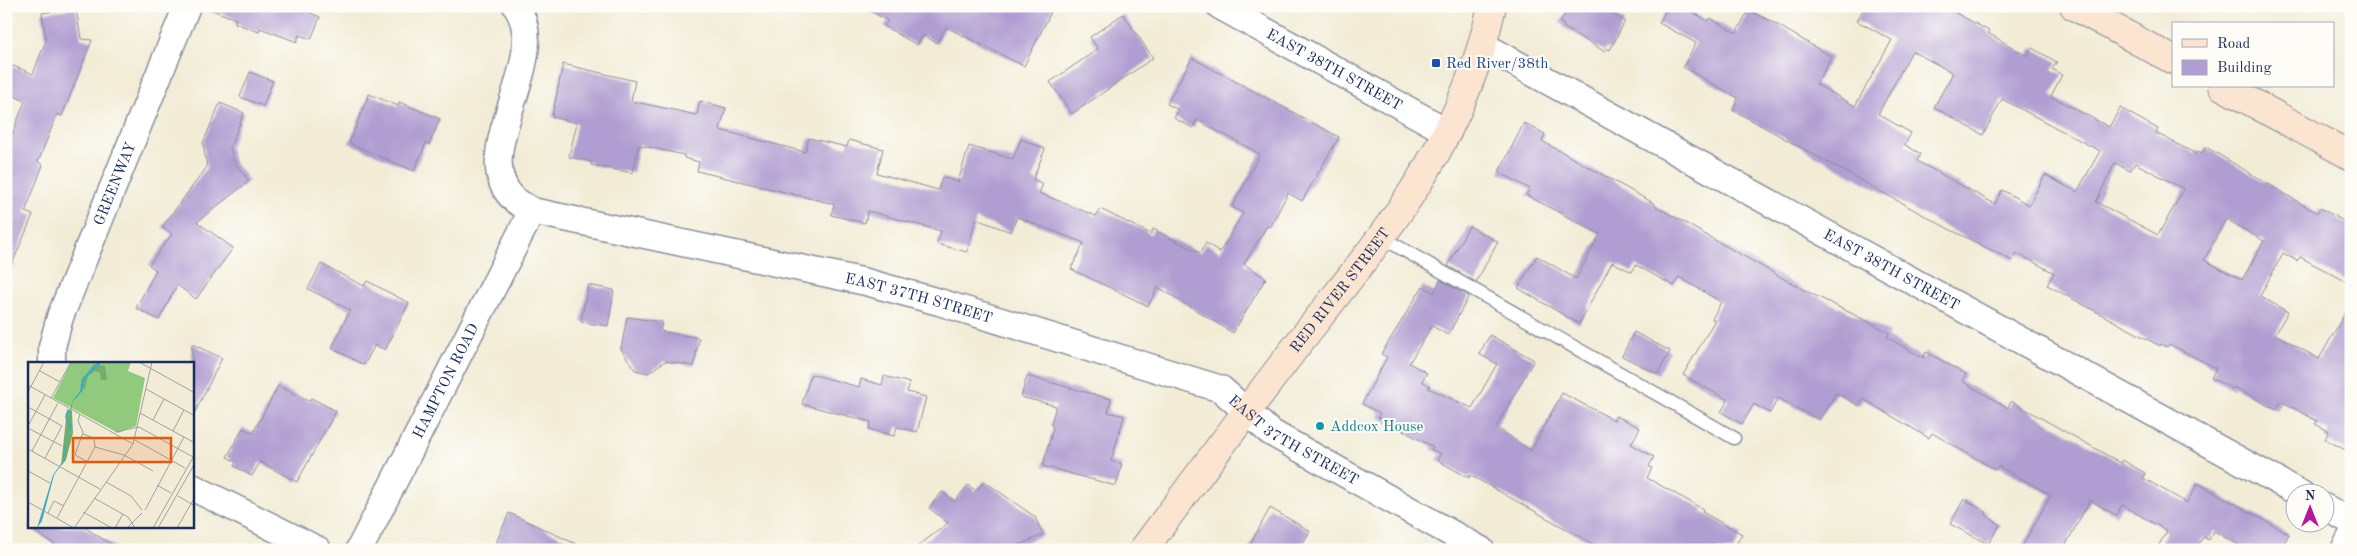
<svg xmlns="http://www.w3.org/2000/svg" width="2357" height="556" font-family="'Old Standard TT',serif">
<rect width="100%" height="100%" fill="#fdfcf7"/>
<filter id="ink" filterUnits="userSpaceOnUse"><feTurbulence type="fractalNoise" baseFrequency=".02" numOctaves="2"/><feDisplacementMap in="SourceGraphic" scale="10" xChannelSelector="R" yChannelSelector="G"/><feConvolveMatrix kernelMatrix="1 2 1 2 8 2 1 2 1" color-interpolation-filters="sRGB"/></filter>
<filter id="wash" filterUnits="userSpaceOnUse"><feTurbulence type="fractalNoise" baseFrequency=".0096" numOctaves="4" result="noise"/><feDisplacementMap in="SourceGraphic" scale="20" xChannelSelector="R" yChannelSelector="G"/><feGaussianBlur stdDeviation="1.12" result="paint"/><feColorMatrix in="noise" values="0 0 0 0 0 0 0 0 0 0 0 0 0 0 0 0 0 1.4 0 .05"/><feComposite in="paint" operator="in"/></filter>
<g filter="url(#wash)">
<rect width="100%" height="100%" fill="#f2ecd6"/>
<g id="blocks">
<path fill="#b09dd1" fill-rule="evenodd" d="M208 6H311L308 12 320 17 311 39 299 35 297 42 260 28 259 32 235 23 236 19 207 8Z
M862 6H1054L1024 66 946 27 937 43 923 35 917 45 884 26 888 21Z
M1569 6H1597L1625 21 1610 50 1606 48 1604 51 1563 27 1564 25 1560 23Z
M1668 6H1682L1708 21 1710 18 1736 33 1749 10 1776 24 1832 57 1816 84 1855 106 1892 40 1857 21 1865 6H1943L1989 31 1988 33 2027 56 2032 48 2057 62 2052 69 2062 75 2051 96 2109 127 2120 108 2158 129 2156 133 2196 154 2198 151 2202 153 2206 147 2317 213 2320 208 2351 225V284L2300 257 2297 261 2283 253 2260 296 2288 312 2275 334 2319 359 2351 303V453L2325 439 2329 431 2315 424 2317 421 2281 401 2276 410 2234 387 2233 389 2211 378 2216 368 2169 344 2167 347 2161 344 2160 346 2047 285 2054 273 2017 253 2013 261 1947 228 1733 110 1738 98 1683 67 1696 43 1659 23ZM1912 51 1953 73 1934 107 1983 135 2002 99 2100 151 2077 192 2045 175 2029 205 2002 190 1995 204 1917 161 1921 154 1905 145 1911 133 1878 114ZM2115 163 2130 171 2135 163 2184 189 2158 235 2096 202ZM2226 219 2264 241 2242 280 2204 260Z
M76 8 81 39 92 40 62 116 57 114 38 162 43 165 25 212 33 215 6 278V150L25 101 6 92V63L33 74 46 40 42 13Z
M1123 14 1153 58 1072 114 1050 82 1098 49 1090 37Z
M1192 58 1339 137 1302 201 1288 193 1270 227 1267 226 1244 264 1266 278 1233 333 1158 287 1148 306 1071 269 1084 243 1017 217 1011 232 976 219 967 252 937 244 941 231 868 211 865 223 831 215 834 204 697 171 699 162 684 158V155L639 145 633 173 591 165 592 162 569 157 577 123 552 117 563 64 635 81 631 101 697 115 700 101 726 108 720 130 805 152 809 138 847 147 849 140 883 149 877 173 938 190 942 177 958 182 969 146 1013 159 1021 139 1045 149 1033 179 1043 184 1039 193 1096 216 1100 209 1151 234 1153 229 1200 253 1206 243 1220 252 1243 213 1232 207 1260 154 1197 120 1193 128 1174 118 1179 110 1167 104Z
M250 72 273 81 263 106 240 97Z
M369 94 398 106 399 102 440 119 429 145 426 143 414 171 349 143Z
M220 103 244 113 230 148 234 162 249 181 197 222 233 248 196 299 177 285 159 320 136 308 156 270 149 265 172 234 162 227 207 167 203 143Z
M1524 123 1545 134 1542 141 1655 204 1654 205 1699 231 1802 289 1881 328 1889 333 1887 337 1923 358 1926 352 1966 374 1962 381 2008 408 2011 401 2121 463 2122 460 2145 473 2143 478 2187 503 2198 483 2289 534 2280 550H2248L2214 531 2209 540 2203 537 2196 550H2156L2167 531 2122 505 2116 515 2090 500 2063 550H2020L2051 495 1998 466 1996 470 1932 433 1929 438 1863 399 1859 406 1836 393 1819 420 1778 398 1770 413 1754 404 1742 424 1721 412 1728 400 1683 375 1715 320 1712 319 1721 302 1679 277 1674 286 1636 265 1632 272 1612 262 1579 324 1518 288 1537 256 1576 279 1600 234 1526 195 1530 189 1499 172Z
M1469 226 1498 242 1476 282 1448 266Z
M321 264 364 286 367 281 409 303 385 350 375 345 364 365 332 348 350 310 308 289Z
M1440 280 1469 296 1448 335 1432 326 1409 363 1427 373 1422 381 1430 386 1428 388 1472 408 1497 364 1479 354 1490 335 1534 360 1496 427 1531 451 1562 393 1614 420 1616 416 1627 421 1640 428 1631 444 1654 457 1649 466 1652 468 1647 478 1703 509 1702 512 1742 534 1733 550 1602 549 1470 475 1469 478 1437 460 1441 454 1431 449 1433 447 1378 417 1380 413 1362 404 1387 357 1381 354 1423 286 1434 293Z
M588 285 614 290 608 326 581 322Z
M627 317 662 322 660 331 699 338 694 366 665 361 648 373 635 370 621 349Z
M1634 332 1670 351 1658 374 1622 356Z
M192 344 222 358 192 418Z
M811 374 859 387 861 379 882 385 884 376 910 383 907 392 926 397 917 432 897 427 894 436 869 429 871 422 802 404Z
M1027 376 1111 399 1108 412 1124 416 1111 461 1122 464 1116 486 1043 466 1053 428 1051 424 1056 406 1021 397Z
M278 386 309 401 311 398 336 411 297 482 260 462 252 476 234 466 236 462 227 457 243 428 253 433Z
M984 481 1035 517 1043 535 1007 550H913L948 523 929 508 942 492 955 501 968 485 976 491Z
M1964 499 1987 512 1986 515 2000 525 1988 544 1950 524Z
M1270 508 1310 531 1299 550H1247Z
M509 513 589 550H493Z
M28 527H84L120 550H63Z"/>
</g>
</g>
<g filter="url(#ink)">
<use href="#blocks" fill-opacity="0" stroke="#868e9a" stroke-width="1"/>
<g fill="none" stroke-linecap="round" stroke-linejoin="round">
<g stroke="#868e9a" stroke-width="15">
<path id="lane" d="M1381 237 1734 438"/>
</g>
<g stroke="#868e9a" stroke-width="29">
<g id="street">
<path id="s1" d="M516 6C555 62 463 155 515 200 520 204 526 207 532 211L866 282 939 302 1221 389 1270 432 1481 550"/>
<path id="s2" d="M1220 6 1448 132"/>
<path id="s3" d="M1484 46 2301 494"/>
<path id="s4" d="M52 364V347L60 317 187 6"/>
<path d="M192 487 318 550"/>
<path d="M2324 507 2351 521"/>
<path id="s5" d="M359 550 532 211"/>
<path d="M2344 550 2351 537"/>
</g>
</g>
<g stroke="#868e9a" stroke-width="30">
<g id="secondary">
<path d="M2074 6 2173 60"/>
<path d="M2222 86 2351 156"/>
<path id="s6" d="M1143 550C1194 481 1246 412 1298 344 1383 235 1462 146 1492 6"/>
</g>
</g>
<use href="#lane" stroke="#fff" stroke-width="12"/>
<use href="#street" stroke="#fff" stroke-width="26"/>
<use href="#secondary" stroke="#fce5d0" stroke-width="28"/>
</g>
</g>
<rect fill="#1a4fb4" stroke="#fdfcf7" stroke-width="2" x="1431" y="58" width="10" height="10" rx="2.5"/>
<circle fill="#0f9aa8" stroke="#fdfcf7" stroke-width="2" cx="1320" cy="426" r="5"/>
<g text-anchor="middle" stroke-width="4" stroke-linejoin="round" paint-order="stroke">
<g font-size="15" fill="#164399" stroke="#fdfcf7" text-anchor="start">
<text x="1446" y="68">Red River/38th</text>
</g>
<g font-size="15" fill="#1b2f5e" stroke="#fdfcf7">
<text dy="5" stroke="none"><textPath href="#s2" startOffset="131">EAST 38TH STREET</textPath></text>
<text dy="5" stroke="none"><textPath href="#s4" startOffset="192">GREENWAY</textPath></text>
<text dy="5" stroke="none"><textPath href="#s3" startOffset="465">EAST 38TH STREET</textPath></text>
<text dy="5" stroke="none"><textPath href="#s6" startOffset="326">RED RIVER STREET</textPath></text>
<text dy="5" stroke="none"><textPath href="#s1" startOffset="621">EAST 37TH STREET</textPath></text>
<text dy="5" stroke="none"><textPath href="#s5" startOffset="190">HAMPTON ROAD</textPath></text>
<text dy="5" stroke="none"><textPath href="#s1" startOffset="1026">EAST 37TH STREET</textPath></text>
</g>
<g font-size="15" fill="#0d838f" stroke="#fdfcf7" text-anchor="start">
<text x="1330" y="431">Addcox House</text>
</g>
</g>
<g transform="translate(28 362)">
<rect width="166" height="166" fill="#f2ecd6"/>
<path d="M43 0H103L100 9 117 16 108 64 90 71 25 36Z" fill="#91ca7d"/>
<path d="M66 2 77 4 79 18H73L72 11 67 9 60 14 57 27 53 26 55 17ZM39 47 44 49 45 71 38 98 33 104Z" fill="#74ae6c"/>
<path d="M54 27 52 32 45 39 43 49 38 54 43 63V67L38 79V95L36 99 26 113 14 159 9 166 25 113 37 96 36 85 42 66 37 55 38 51 42 48 45 38Z" fill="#42abc1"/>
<path fill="none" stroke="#42abc1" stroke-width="2.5" d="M53 30 55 17 72 0"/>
<path fill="none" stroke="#9ca0a6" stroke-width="1" d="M111 0 167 31M12 9 32 20M0 23 105 82M118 27 167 54M0 30 16 0M23 36 43 0M0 45 34 64 17 96M112 51 167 81M52 52 50 59 55 70 47 93 60 100M125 58 136 37M0 64 17 33M0 66 34 84M145 69 156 48M87 70 111 65 165 95M55 72 66 76 67 85 96 93 125 109M107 78 157 106M0 87 72 127M4 89 30 41M0 109 22 121M78 120 103 134 114 148M129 123 143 131M150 134 167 144M66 136 100 155 107 166M0 140 46 166M117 148 156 75M55 150 84 166M20 151 26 139 36 144M29 156 67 85M46 166 105 82 124 0M87 166 95 152M99 166 114 151M125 166 167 92M130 166 167 101M149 166 167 135"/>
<path fill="#e8590c" fill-opacity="0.15" stroke="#e8590c" stroke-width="2.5" d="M45 76H143V100H45Z"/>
<rect width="166" height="166" fill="none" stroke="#1b2f5e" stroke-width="2.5"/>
</g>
<rect width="2357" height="556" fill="none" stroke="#fdfcf7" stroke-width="25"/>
<rect x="2172" y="22" width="162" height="65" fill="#fdfcf7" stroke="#a3aaba"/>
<rect x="2182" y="39" width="25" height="8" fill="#fce5d0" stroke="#a3aaba"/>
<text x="2217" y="48" font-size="15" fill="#1b2f5e">Road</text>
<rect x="2182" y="60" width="25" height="15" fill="#b09dd1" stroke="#a3aaba"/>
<text x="2217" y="72" font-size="15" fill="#1b2f5e">Building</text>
<g transform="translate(2310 508)"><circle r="24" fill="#fdfcf7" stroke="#a3aaba"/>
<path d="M0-4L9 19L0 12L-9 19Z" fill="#b5179e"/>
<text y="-8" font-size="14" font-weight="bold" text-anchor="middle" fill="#1b2f5e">N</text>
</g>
</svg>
